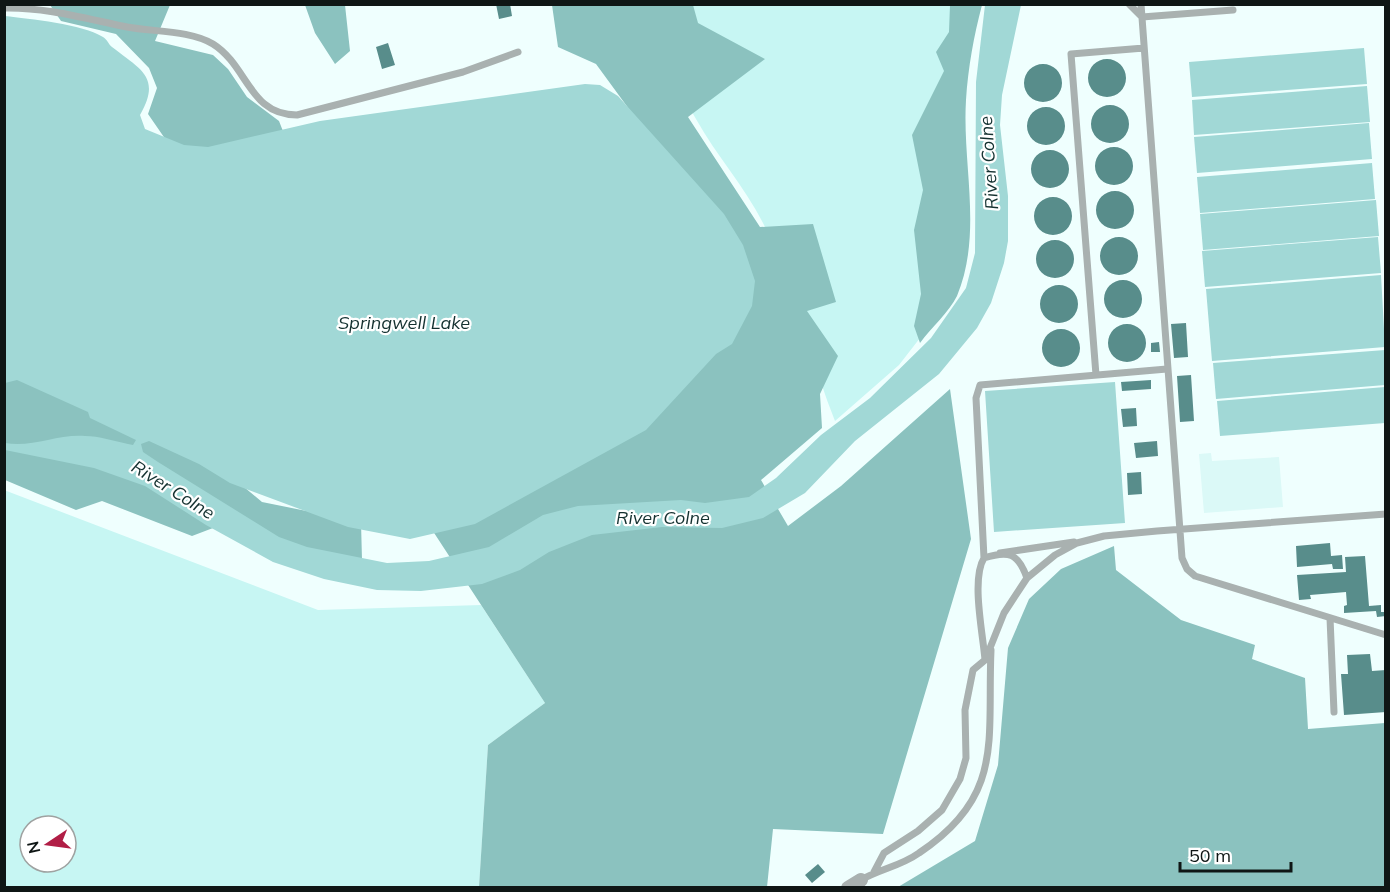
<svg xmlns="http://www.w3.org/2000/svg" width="1390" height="892" font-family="Mulish,sans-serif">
<rect width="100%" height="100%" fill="#effffe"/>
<path fill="#dbf9f7" d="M1211 453 1212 461 1279 457 1283 507 1204 513 1199 454Z"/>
<path fill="#c7f6f3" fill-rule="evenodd" d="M665 5H966L920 338 899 365 835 421C809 356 796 286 763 223 745 187 716 155 696 119 681 94 669 34 665 5Z
M4 490 318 610 481 605 545 703 488 745 479 887H5ZM30 826H66V862H30Z"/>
<path fill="#8bc2bf" d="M50 5H170L155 41 213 55 228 69 247 97 279 121 288 144 177 156 148 114 157 88 149 68 116 34 61 21Z
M305 5H345L350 51 335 64 315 33Z
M552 5H693L698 23 765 59 688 117 760 227 813 224 836 302 807 311 838 356 820 394 822 428 761 480 788 526 841 486 950 389 971 539 883 834 773 829 767 887H479L488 745 545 703 425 519 746 269 596 64 558 47Z
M950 5H982C974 35 968 68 966 100 962 165 983 233 957 296 949 312 931 328 920 343L914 326 921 294 914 230 923 190 912 135 944 71 936 52 949 32Z
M4 371 214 462 262 502 361 522 362 560 288 548 234 520 192 536 102 501 76 510 5 480Z
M1114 546 1116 570 1181 620 1255 645 1252 659 1305 678 1308 729 1385 723V887H898L975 841 998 765 1008 648 1029 599 1061 569Z"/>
<path fill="#a1d8d6" d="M985 5H1021L1002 95 1000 125 1008 196V241L1004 263 991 303 977 328 939 374 855 441 805 493 763 518 722 528 662 527 592 535 549 552 520 570 482 584 421 591 377 590 324 579 273 562 206 525 145 486 94 468 5 450V443C32 448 57 434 85 436 99 436 114 441 128 444L133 445 136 440 90 418 88 412 17 380 5 383V16C29 19 83 24 103 37 107 39 109 45 112 47 140 69 162 77 140 115L145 129 184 145 208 147 320 121 585 84 600 85 618 96 724 214 743 245 755 281 752 306 732 344 716 354 646 430 475 524 410 539 348 527 230 483 199 464 149 441 141 444 143 452 158 462 279 537 307 547 387 563 429 561 489 547 543 515 578 506 681 500 705 503 749 497 776 478 821 435 870 398 931 338 966 288 975 253 976 82Z
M1364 48 1367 84 1192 97 1189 62Z
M1367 86 1370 122 1194 135 1192 100Z
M1369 123 1372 159 1197 173 1194 137Z
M1372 163 1375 199 1200 213 1197 177Z
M1376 200 1379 236 1203 250 1200 214Z
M1378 237 1381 273 1205 287 1202 251Z
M1381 275 1385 347 1212 361 1206 289Z
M1385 350V385L1216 399 1213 363Z
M1115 382 1125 523 994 532 985 391Z
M1385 387V423L1220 436 1217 401Z"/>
<path fill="#588d8b" d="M496 4H510L512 16 499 19Z
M388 43 395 65 382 69 376 47Z
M1088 78a19 19 0 1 1 38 0a19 19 0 1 1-38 0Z
M1024 83a19 19 0 1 1 38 0a19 19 0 1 1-38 0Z
M1091 124a19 19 0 1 1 38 0a19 19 0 1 1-38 0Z
M1027 126a19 19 0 1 1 38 0a19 19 0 1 1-38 0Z
M1095 166a19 19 0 1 1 38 0a19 19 0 1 1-38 0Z
M1031 169a19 19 0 1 1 38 0a19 19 0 1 1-38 0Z
M1096 210a19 19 0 1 1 38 0a19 19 0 1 1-38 0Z
M1034 216a19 19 0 1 1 38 0a19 19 0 1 1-38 0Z
M1100 256a19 19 0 1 1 38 0a19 19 0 1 1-38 0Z
M1036 259a19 19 0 1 1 38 0a19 19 0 1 1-38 0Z
M1104 299a19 19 0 1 1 38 0a19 19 0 1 1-38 0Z
M1040 304a19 19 0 1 1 38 0a19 19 0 1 1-38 0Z
M1186 323 1188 357 1174 358 1171 324Z
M1108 343a19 19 0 1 1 38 0a19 19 0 1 1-38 0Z
M1042 348a19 19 0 1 1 38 0a19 19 0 1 1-38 0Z
M1159 342 1160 352H1151V343Z
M1191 375 1194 421 1180 422 1177 376Z
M1151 380V389L1122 391 1121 382Z
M1136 408 1137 426 1123 427 1121 409Z
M1157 441 1158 456 1136 458 1134 443Z
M1141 472 1142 494 1128 495 1127 473Z
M1330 543 1331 556 1342 555 1343 569H1333L1332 564 1297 567 1296 546Z
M1365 556 1369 606 1381 605V612H1386V616L1377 617 1376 611 1344 613V606L1347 605 1346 592 1310 595 1311 599 1299 600 1297 575 1346 572 1345 557Z
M1370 654 1372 671 1386 670V712L1344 715 1341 674H1348L1347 655Z
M818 864 825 872 812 883 805 875Z"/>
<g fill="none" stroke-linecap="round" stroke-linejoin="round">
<path stroke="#a9b1b0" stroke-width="7" d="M1129 4 1142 17 1233 10
M1141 4 1182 558 1187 569 1195 576 1386 635
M4 8C46 7 87 19 127 27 153 32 190 30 213 44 248 66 249 115 297 115L463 72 518 52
M1096 375 1071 54 1144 48
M1000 553 1074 542
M984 558C1009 550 1018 553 1027 578
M1330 618 1334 712
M986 658 1004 613 1027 578 1055 555 1077 543 1104 536 1157 531 1386 514
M874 872 884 853 918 831 942 810 960 779 966 758 965 710 973 670 985 660C983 634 971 579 984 558L976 398 980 385 1167 369
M861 880C880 869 901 866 919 853 1005 796 987 740 991 650"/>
<path stroke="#a9b1b0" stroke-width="14" d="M848 888 861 880"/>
</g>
<g text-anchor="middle" stroke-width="4.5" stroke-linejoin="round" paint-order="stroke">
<g font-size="18" font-style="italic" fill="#143130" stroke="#fff">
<text transform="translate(989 163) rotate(-94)" y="6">River Colne</text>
<text x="404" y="329">Springwell Lake</text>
<text transform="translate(173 490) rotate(32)" y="6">River Colne</text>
<text x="663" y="524">River Colne</text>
</g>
</g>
<rect width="1390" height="892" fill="none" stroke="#0f1615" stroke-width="12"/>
<g transform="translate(48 844) rotate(257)"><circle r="28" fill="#ffffff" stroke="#9fa2a1" stroke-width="1.5"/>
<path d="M0-4.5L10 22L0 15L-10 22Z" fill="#b11e46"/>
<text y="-9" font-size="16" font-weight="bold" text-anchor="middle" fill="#0f1615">N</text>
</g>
<path d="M1180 862v9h111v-9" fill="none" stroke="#0f1615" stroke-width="3"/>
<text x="1189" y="862" font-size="18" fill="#0f1615" stroke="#ffffff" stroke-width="4.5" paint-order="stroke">50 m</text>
</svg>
